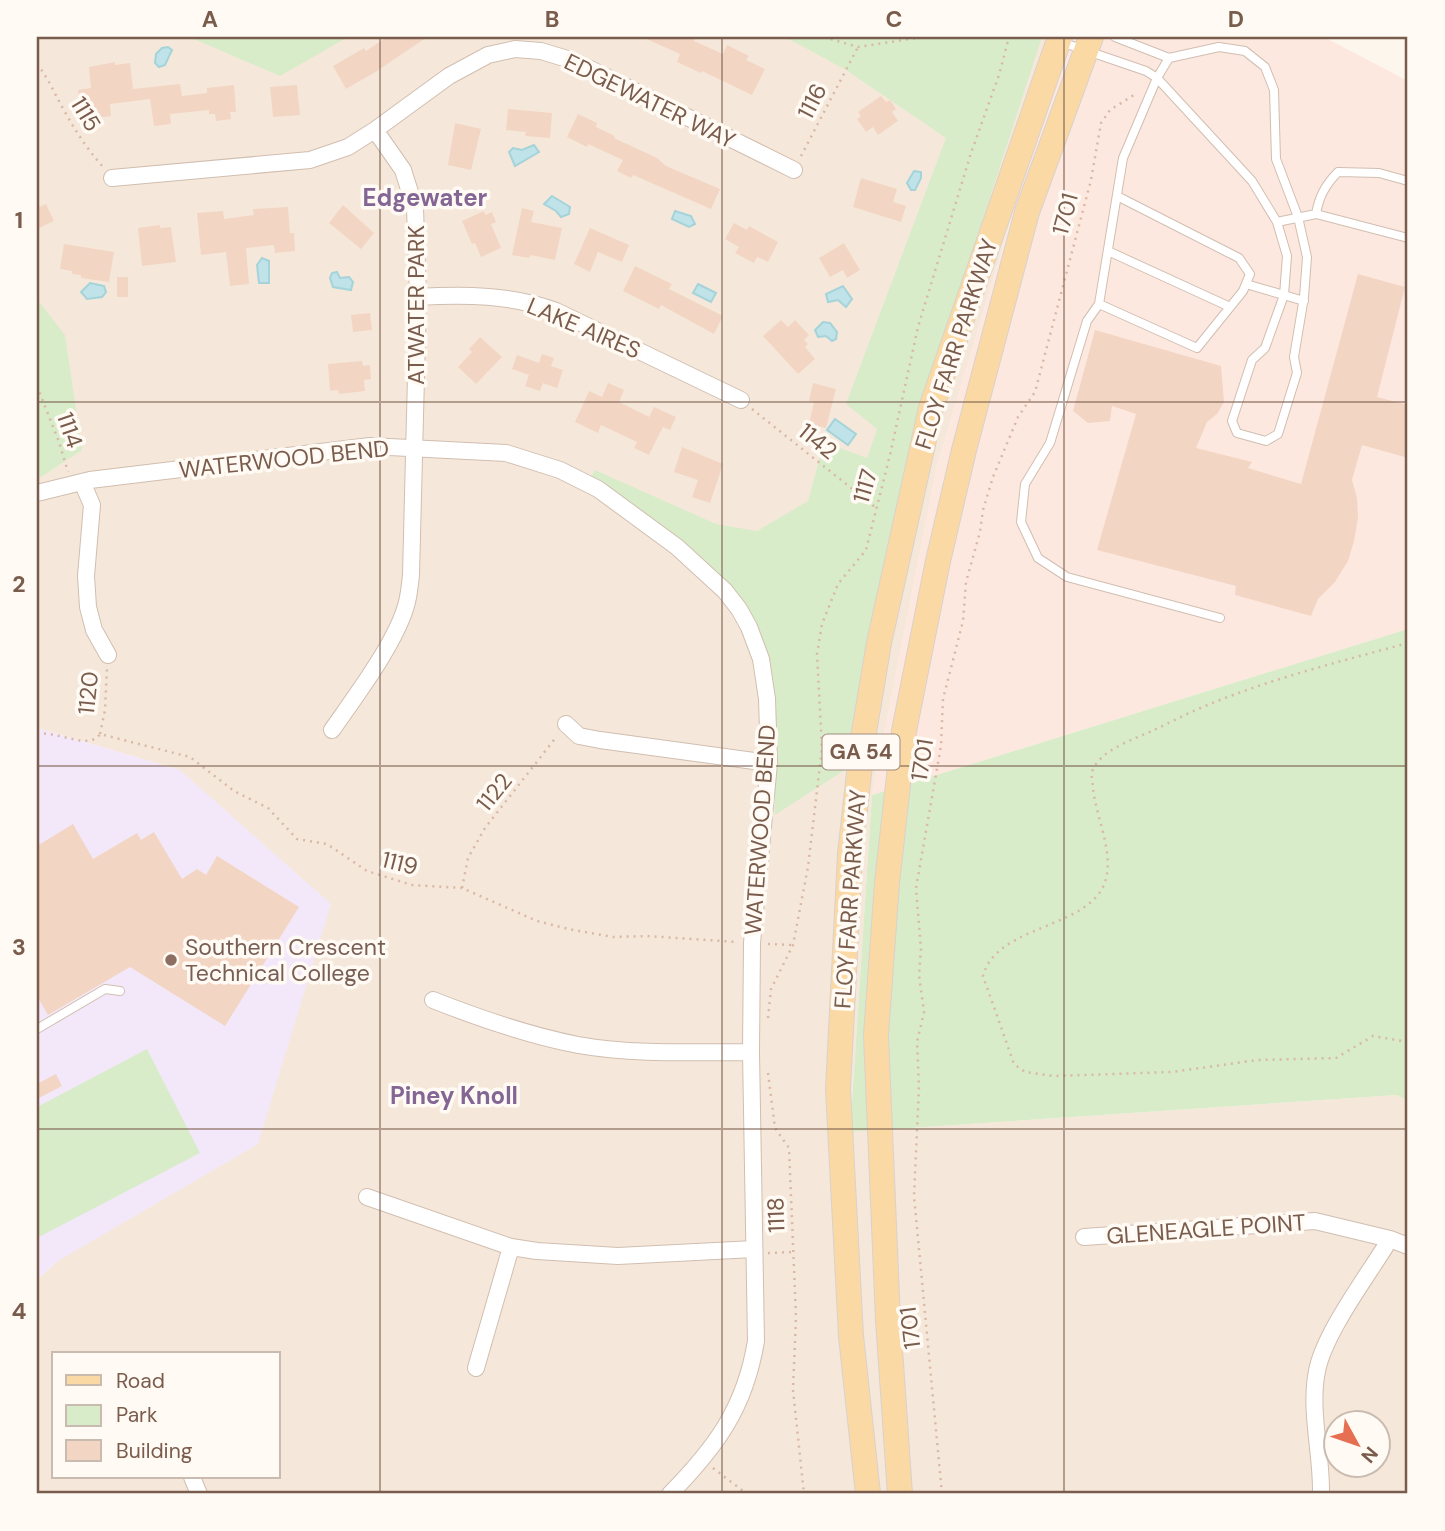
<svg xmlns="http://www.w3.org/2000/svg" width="1445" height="1531" font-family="'DM Sans',sans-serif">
<rect width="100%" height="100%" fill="#fdf6ec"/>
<path fill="#f5e8da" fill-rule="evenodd" d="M37 37H1075L1034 143 937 467 872 795 850 1132 1397 1095 1408 1101V1494H37V1280L58 1261 180 770 37 728ZM54 1354H278V1477H54ZM1336 1422H1378V1464H1336Z"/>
<path fill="#fde8e0" d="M1075 37H1324L1408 81V629L872 795 937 467 1034 143Z"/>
<path fill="#f3e8fa" d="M37 728 180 770 331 904 258 1144 58 1261 37 1280Z"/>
<path fill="#d8ecc9" d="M37 37H348L280 76 194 39Z
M785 37H1042L968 265 868 659 843 771 775 815 771 688 753 625 694 555 589 480 595 470 716 524 757 531 808 501 824 442 867 458 877 429 846 404 946 138 846 70Z
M37 299 65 335 82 450 38 479Z
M1408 629V1101L1397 1095 850 1132 872 795Z
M147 1049 200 1153 37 1238V1107Z"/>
<path fill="#bfe3e8" stroke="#a5d3da" stroke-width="2" d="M168 47 172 50 165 65 159 67 155 63 156 54 162 48Z
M534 145 539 152 515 166 509 152 513 148 522 150Z
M914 171 921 172V178L915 190H911L907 183Z
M552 196 570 207 569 214 561 217 556 211 544 204Z
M675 211 691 216 695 224 689 227 672 219Z
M262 258 269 261V283H259L257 265Z
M337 272 340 278 349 277 353 282 351 290 333 287 330 278 332 273Z
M90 283 104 286 106 292 102 297 87 299 81 292Z
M698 284 716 293 711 302 693 293Z
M843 286 852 299 846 307 838 300 828 302 826 294Z
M823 322 830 323 837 332 836 339 832 341 826 336 818 337 815 330Z
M835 419 856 434 848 445 827 430Z"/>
<path fill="#f3d5c3" d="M387 37H427L377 71 346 89 333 66 364 48 366 51Z
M642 37H696L694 41 723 54 727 45 749 56 746 60 765 69 752 95 702 71 701 73 677 62 680 54Z
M115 62V65L130 63 133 89 180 84 182 96 207 93V88L234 85 236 112H230L231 119 216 121 215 114H209V110L170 114 171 124 154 126 150 99 110 104 111 116 81 120 78 90 91 88 89 67Z
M297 85 300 115 273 117 270 87Z
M881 96 886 102 890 100 896 109 892 112 898 121 878 135 873 127 866 132 857 119 861 116 858 112Z
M508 109 552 113 550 138 525 136 526 132 506 130Z
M578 114 597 123 596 127 615 136 614 138 657 158 666 166 720 189 711 209 633 175 631 178 617 171 623 160 588 144 587 147 567 137Z
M455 123 481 129 471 170 448 165Z
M861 178 897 189 893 202 906 206 901 222 853 207Z
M46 204 54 221 37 229V208Z
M343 205 374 233 361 249 329 223Z
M288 207 290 233H294L295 251 275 253 274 245 246 248 249 284 230 286 226 252 201 255 197 213 223 211 224 219 254 215 253 209Z
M522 208 534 211 531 222 562 228 555 260 530 255 529 258 512 255Z
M484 211 485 215 492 212 496 222 491 224 501 248 481 257 475 243 472 244 462 221Z
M734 223 747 230 749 226 778 242 768 262 757 257 754 263 735 253 739 247 725 239Z
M160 225V228L171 227 176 262 142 266 138 228Z
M590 228 629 245 622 262 598 252 590 272 574 264Z
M844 243 860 270 847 278 843 270 830 277 819 258Z
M64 244 114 252 109 282 81 278V275L72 274V271L60 269Z
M635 266 672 284 669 289 723 316 714 334 661 305 659 309 623 291Z
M1358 274 1405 287 1377 397 1408 405V458L1362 445 1352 480 1357 498 1358 518 1354 541 1348 561 1335 582 1318 599 1311 616 1235 595 1236 586 1097 550 1136 414 1112 406 1110 421 1088 423 1073 411 1095 330 1221 366 1224 402 1217 414 1207 422 1196 448 1252 462 1248 468 1301 484Z
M117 277H128V297H117Z
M370 313 372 330 353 332 351 315Z
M781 320 788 327 795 320 809 335 804 340 808 344 805 347 815 359 798 374 763 336Z
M480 337 502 357 476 384 458 367 472 352 469 349Z
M542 354 554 358 551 366 563 370 557 388 543 383 540 391 525 386 529 375 512 369 517 355 539 363Z
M362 361 363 366 370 365 371 379 364 380 365 391 339 394 338 390 330 391 328 364Z
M608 383 624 390 619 402 649 417 654 407 676 417 670 430 663 427 649 455 634 448 637 442 601 425 598 433 575 422 589 391 602 397Z
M813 383 836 389 826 428 809 424 814 402 809 401Z
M682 447 723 464 710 503 692 497 698 480 674 472Z
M73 824 93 859 137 833 141 840 154 832 182 879 197 869 206 875 217 856 299 907 225 1026 130 967 48 1015 37 996V846Z
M56 1074 62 1086 37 1099V1084Z"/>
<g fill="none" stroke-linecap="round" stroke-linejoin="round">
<g stroke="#d1beb0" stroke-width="10">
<path id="service" d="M1061 42 1146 71 1157 78 1252 181 1277 222 1287 256 1284 295 1265 348 1252 360 1232 421 1237 433 1266 441 1278 434 1297 373 1294 357 1304 297 1307 257 1298 217 1276 159 1274 90 1265 67 1245 51 1219 47 1169 58 1115 37
M1169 58 1157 78 1123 158 1099 304 1087 321 1050 443 1025 484 1021 522 1038 558 1067 577 1220 618
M1316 214C1319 197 1325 185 1338 172L1379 173 1408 181
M1277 222 1316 214 1408 238
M1108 251 1230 307
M1246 284 1304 301
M1099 304 1197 348 1243 291 1250 274 1239 258 1117 196
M37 1029 105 989 120 991"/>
</g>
<g stroke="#d1beb0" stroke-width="18">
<path id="minor" d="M112 178 310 160 348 147 375 130 449 76 488 55 515 49 541 51 574 61 794 170
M418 297C465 294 512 295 556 311L741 400
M82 482 92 505 86 576 88 607 94 630 108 655
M37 493 90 480 370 446 506 453 560 470 598 489 677 547 725 591 739 609 749 627 761 659 767 699 769 763 752 943 751 1052 756 1341C745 1408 716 1447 670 1494
M566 724 579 736 600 740 769 763
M332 730C355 697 398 640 407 602 409 594 410 584 411 575L418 297 415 208 403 170 375 130
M433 1000C476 1017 532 1036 578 1045 634 1055 693 1052 751 1052
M367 1197 511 1247 537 1251 618 1256 754 1249
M1084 1237 1315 1221 1390 1239 1408 1246
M476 1368 511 1247
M192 1477 199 1494
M1321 1494C1322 1454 1309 1411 1317 1371 1324 1333 1369 1274 1390 1239"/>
</g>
<g stroke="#dad1cd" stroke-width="26">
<path id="primary" d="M868 1494 851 1336 838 1089 850 854 863 738 879 643 931 408 1060 37
M900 1494 888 1320 876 1035 887 883 904 731 938 561 964 450 1027 212 1091 37"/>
</g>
<path stroke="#d9b8a5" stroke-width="2.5" stroke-dasharray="2 5" stroke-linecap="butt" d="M824 37 858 47 923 37
M37 64C49 79 55 95 65 112 76 132 88 150 103 167
M801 156 858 47
M37 386 59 442 68 472
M752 409 875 507
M1408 643C1342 661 1273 678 1210 704 1190 712 1171 722 1152 731 1134 739 1098 751 1092 772 1091 776 1093 784 1093 788 1096 821 1122 867 1097 896 1069 929 995 930 983 976L1014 1064 1025 1072 1053 1076 1172 1072 1258 1060 1336 1058 1373 1036 1408 1042
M37 734C56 730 89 751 100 734L190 757 234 791 268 808 297 839 327 844 367 871 412 885 462 888 537 921 568 929 613 937 647 936 737 942
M100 734 105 710 107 668
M462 888 468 858 485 828 557 736
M768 944 792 945
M768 1018 771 989 793 945 808 867 822 748 817 654 822 624 838 584 866 550 890 455 918 327 971 153 999 75 1009 37
M768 1073 775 1128 789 1148 796 1317 793 1390 804 1494
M768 1253 793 1252
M713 1468 747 1494
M942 1494 914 1196 919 1087 917 1042 924 1012 919 975 921 949 916 888 941 746 943 699 963 621 966 582 980 532 983 510 993 477 1018 417 1035 392 1091 180 1101 123 1110 110 1137 93"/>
<use href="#service" stroke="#fff" stroke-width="8"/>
<use href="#minor" stroke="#fff" stroke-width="16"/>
<use href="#primary" stroke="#fbd9a5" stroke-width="24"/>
</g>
<path fill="none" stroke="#7a5c4d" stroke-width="2" stroke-opacity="0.55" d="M380 37V1494M722 37V1494M1064 37V1494M37 402H1408M37 766H1408M37 1129H1408"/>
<circle fill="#8d6e63" stroke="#fffaf3" stroke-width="2.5" cx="171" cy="960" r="7"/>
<g text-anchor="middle" stroke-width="7" stroke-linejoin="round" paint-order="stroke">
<rect fill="#fffaf3" stroke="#a28b7f" stroke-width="2" x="822.5" y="734.5" width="77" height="35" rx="5"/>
<g font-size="21" font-weight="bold" fill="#7a5c4d">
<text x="861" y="759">GA 54</text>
</g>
<g font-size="23" fill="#7a5c4d" stroke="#fffaf3">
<text transform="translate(650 101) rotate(26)" y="8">EDGEWATER WAY</text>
<text transform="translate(812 101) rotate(-63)" y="8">1116</text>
<text transform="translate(86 114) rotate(59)" y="8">1115</text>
<text transform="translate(1065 214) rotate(-75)" y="8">1701</text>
<text transform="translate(416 305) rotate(-90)" y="8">ATWATER PARK</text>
<text transform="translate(584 328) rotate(23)" y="8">LAKE AIRES</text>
<text transform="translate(956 344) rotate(-72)" y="8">FLOY FARR PARKWAY</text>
<text transform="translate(70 430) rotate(71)" y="8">1114</text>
<text transform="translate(818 441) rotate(39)" y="8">1142</text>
<text transform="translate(284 459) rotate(-6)" y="8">WATERWOOD BEND</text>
<text transform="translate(865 486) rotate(-74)" y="8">1117</text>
<text transform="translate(88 693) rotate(-84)" y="8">1120</text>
<text transform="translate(922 760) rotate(-81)" y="8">1701</text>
<text transform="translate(494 792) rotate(-51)" y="8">1122</text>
<text transform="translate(760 830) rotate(-86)" y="8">WATERWOOD BEND</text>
<text transform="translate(400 863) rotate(14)" y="8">1119</text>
<text transform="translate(850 899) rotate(-86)" y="8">FLOY FARR PARKWAY</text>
<text transform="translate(776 1215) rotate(-92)" y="8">1118</text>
<text transform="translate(1206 1229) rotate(-4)" y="8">GLENEAGLE POINT</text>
<text transform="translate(910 1328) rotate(-97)" y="8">1701</text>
</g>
<g font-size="23" fill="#785e54" stroke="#fffaf3" text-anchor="start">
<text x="185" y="955">Southern Crescent<tspan x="185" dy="26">Technical College</tspan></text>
</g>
<g font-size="24" font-weight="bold" fill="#846695" stroke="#fffaf3">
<text x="425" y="206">Edgewater</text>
<text x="454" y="1104">Piney Knoll</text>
</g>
</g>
<rect width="1445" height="1531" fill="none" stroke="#fffaf3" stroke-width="77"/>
<rect x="52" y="1352" width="228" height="126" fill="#fffaf3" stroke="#cabbb1" stroke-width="2"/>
<rect x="66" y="1375" width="35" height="10" fill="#fbd9a5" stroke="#cabbb1" stroke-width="2"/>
<text x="116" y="1388" font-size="21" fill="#7a5c4d">Road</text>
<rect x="66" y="1405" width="35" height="21" fill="#d8ecc9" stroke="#cabbb1" stroke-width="2"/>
<text x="116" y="1422" font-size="21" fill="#7a5c4d">Park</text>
<rect x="66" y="1440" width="35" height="21" fill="#f3d5c3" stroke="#cabbb1" stroke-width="2"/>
<text x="116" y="1458" font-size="21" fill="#7a5c4d">Building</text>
<g transform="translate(1357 1444) rotate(130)"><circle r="33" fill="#fffaf3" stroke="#cabbb1" stroke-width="2"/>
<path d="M0-5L12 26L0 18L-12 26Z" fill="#e76f51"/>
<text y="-10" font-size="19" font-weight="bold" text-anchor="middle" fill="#7a5c4d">N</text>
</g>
<rect x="38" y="38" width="1368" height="1454" fill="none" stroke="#7a5c4d" stroke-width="2.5"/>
<g font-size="23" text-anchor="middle" font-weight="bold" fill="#7a5c4d">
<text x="210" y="27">A</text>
<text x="552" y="27">B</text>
<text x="894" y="27">C</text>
<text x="1236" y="27">D</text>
<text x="19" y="228">1</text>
<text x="19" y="592">2</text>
<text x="19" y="955">3</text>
<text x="19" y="1319">4</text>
</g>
</svg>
